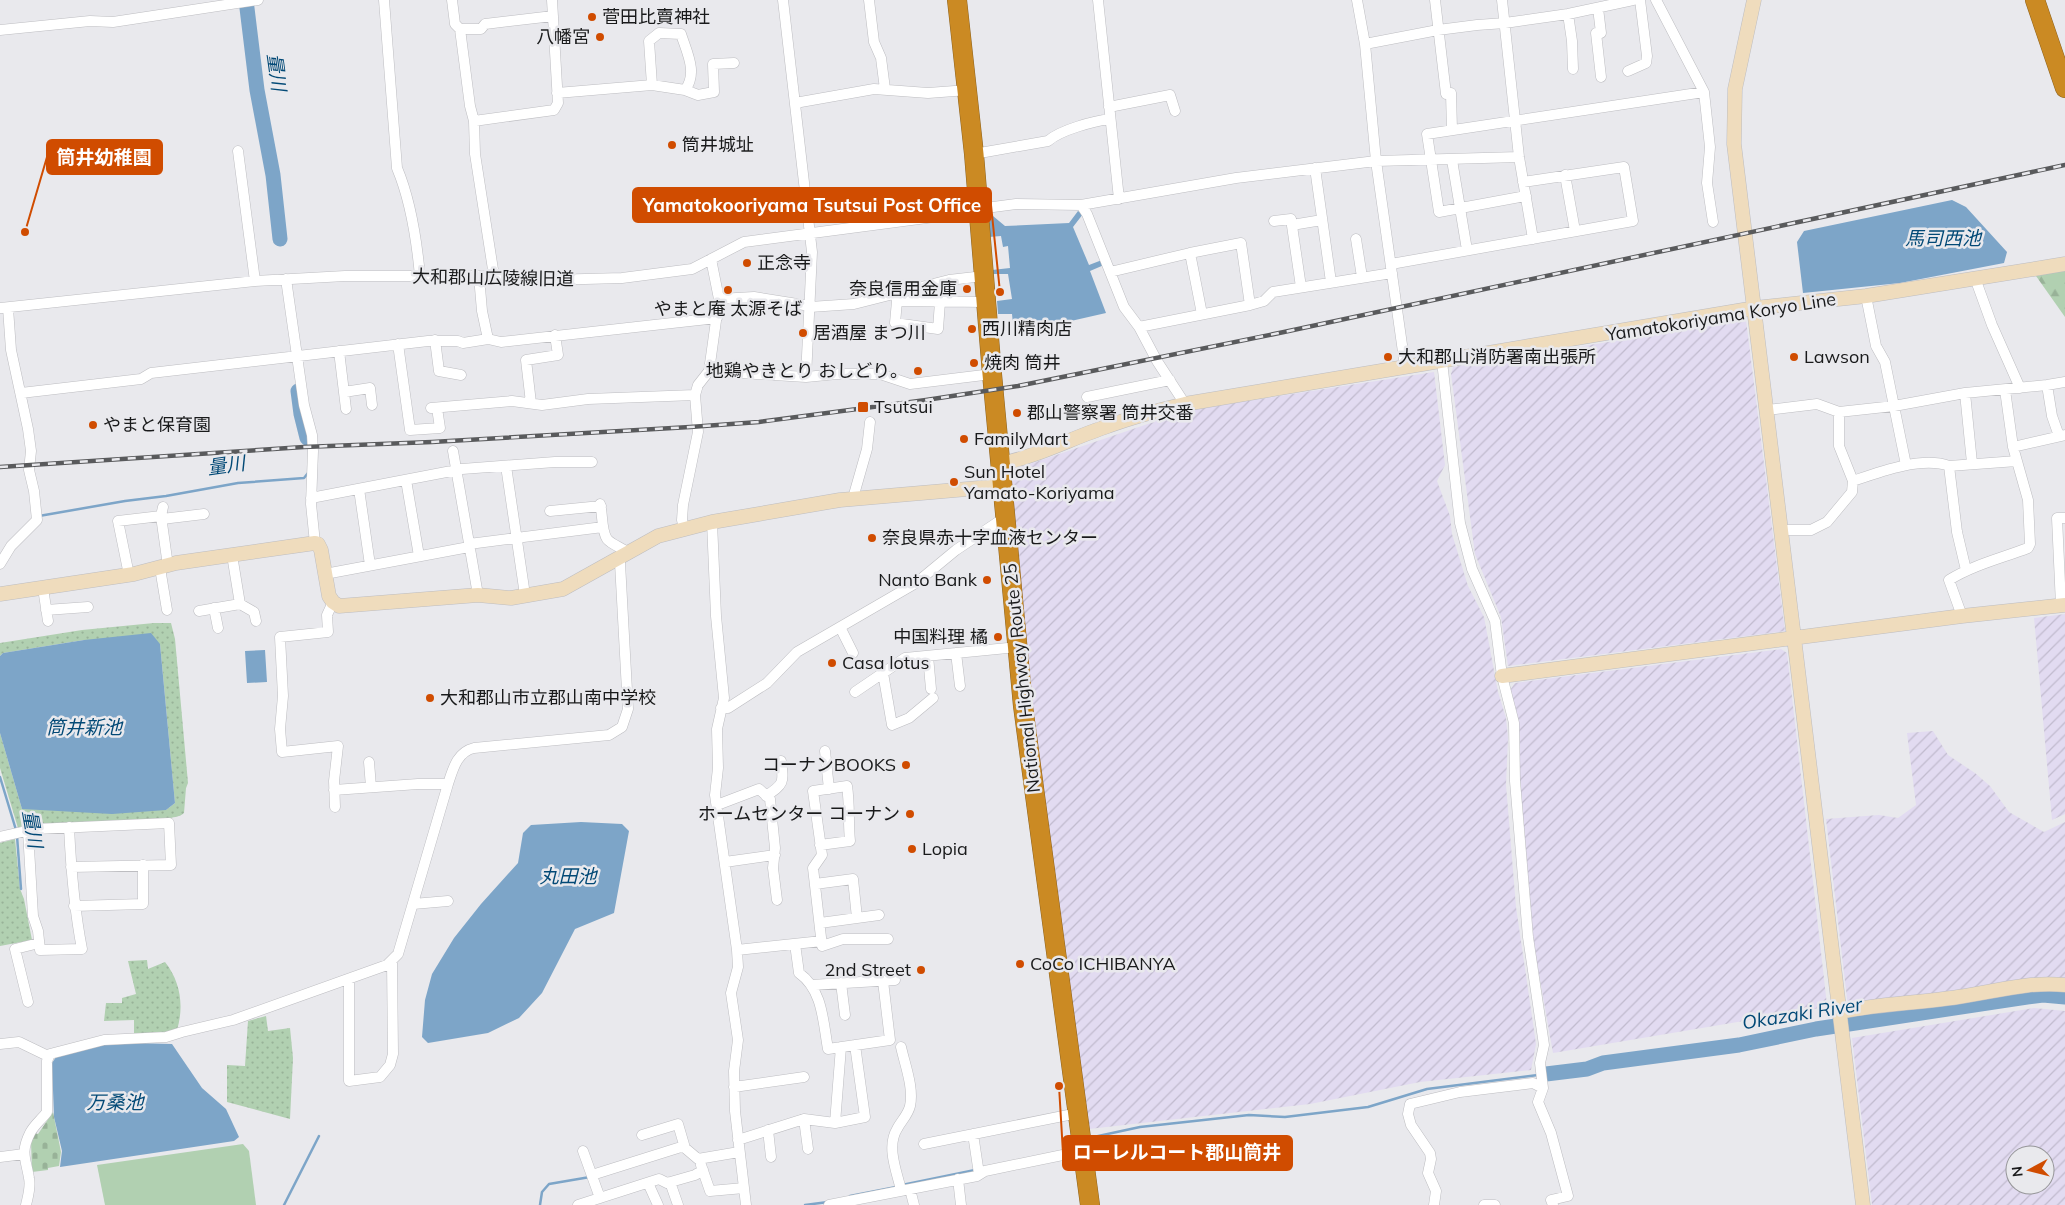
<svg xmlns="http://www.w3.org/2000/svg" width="2065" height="1205" font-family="Mulish,'Noto Sans JP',sans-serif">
<defs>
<pattern id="industrial-furrows" width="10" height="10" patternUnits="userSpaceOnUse" patternTransform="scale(1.25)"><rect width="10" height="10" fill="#e2dbf1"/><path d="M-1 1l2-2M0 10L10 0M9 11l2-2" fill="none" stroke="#c1bbce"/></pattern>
<pattern id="grass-dots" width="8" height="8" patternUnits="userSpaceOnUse" patternTransform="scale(1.25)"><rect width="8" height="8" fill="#b1d0b1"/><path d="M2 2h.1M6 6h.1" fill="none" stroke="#98b298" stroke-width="1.8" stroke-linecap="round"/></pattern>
<pattern id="forest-firs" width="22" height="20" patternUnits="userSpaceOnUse" patternTransform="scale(1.25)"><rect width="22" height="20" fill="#b1d0b1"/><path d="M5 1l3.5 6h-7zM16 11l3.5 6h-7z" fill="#98b298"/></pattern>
<pattern id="cemetery-stones" width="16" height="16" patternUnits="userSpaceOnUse" patternTransform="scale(1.25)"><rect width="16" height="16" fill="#b1d0b1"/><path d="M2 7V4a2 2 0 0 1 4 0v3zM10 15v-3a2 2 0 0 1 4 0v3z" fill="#98b298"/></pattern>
</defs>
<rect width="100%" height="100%" fill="#e9e9ed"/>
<path fill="url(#industrial-furrows)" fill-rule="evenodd" d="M1746 320 1785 631 1508 666 1501 617 1475 554 1451 374 1453 367Z
M1434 372 1445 465 1437 481 1450 516 1452 534 1468 586 1484 617 1498 692 1506 718 1508 738 1506 785 1516 907 1536 1044 1531 1070 1420 1082 1310 1104 1089 1129 1040 781 1011 479 1018 468 1189 410Z
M2065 614V814L2052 820 2034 618Z
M1781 649 1787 653 1827 1005 1815 1009 1553 1053 1534 946 1520 781 1519 722 1510 690 1515 683Z
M1933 731 1948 755 1975 773 1990 786 2009 812 2044 832 2065 822V979L1848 1007 1826 819 1879 815 1898 818 1916 805 1907 733Z
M2034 1008 2065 1011V1205H1872L1852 1038ZM2015 1155H2045V1185H2015Z"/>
<path fill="url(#grass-dots)" d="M154 623H171L175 639 188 783 186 788 184 813C179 818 173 816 166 820L26 824 18 828 0 768V733L22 809 166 810 175 803 160 644 84 640 3 653 0 656V643L82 630Z
M15 839 20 889 24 899 32 940 0 946V843Z
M147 960 148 969 165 962C181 982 184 1007 177 1030L159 1036 134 1035V1020L104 1021 106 1003H122V998L136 994 128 961Z
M266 1016 268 1031 290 1028 293 1058 290 1119 227 1102V1065L245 1066 248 1021Z"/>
<path fill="url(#forest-firs)" d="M2065 270V317L2036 276Z"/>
<path fill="url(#cemetery-stones)" d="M53 1112 61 1152 59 1166 48 1168V1170L32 1172 31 1141 35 1133 38 1134Z"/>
<path fill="#b1d0b1" d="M243 1144 249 1151 256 1205H105L97 1165Z"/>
<path fill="#7da5c8" d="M1952 200 1966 207 2007 252 2004 263 1900 283 1803 293 1797 242 1804 231Z
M1078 211 1083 214 1073 227 1089 265 1102 260 1104 265 1090 271 1106 313 1014 334 1012 314H998L997 301 1012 299 1008 274H992V270L1010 268 1008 246 1003 247 1001 236 989 237V223L993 216 1005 226 1069 223Z
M151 633 160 644 175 803 166 810 112 814 22 809 0 733V656L3 653 84 640Z
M265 650 267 682 247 683 245 651Z
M581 822 622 824 629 831 614 913 575 929 542 993 519 1018 488 1033 428 1043 422 1037 425 1000 432 974 454 938 481 904 518 863 523 833 531 825Z
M133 1043 172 1044 202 1088 226 1109 239 1137 234 1141 60 1167 62 1151 54 1117 52 1063 58 1054 109 1044Z"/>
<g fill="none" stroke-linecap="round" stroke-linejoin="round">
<path stroke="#7da5c8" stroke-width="2.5" d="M39 516 125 501 166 496 238 483 304 478 308 473
M0 777 16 830
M17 836 21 889
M1089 1139V1138L1140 1127 1249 1115 1285 1117 1368 1107 1427 1089 1538 1075
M902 1185 975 1170
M850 1196 896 1187
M284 1205 319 1136
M540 1205 542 1192 549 1184 590 1177
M805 1205 828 1202"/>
<path stroke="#7da5c8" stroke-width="15" d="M246 0 257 90 273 175 280 239
M298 391 301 414 307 438
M1546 1074 1587 1069 1603 1063 1739 1045 1816 1029 2027 997 2043 995 2065 997"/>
<g stroke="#bdbdc1" stroke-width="11">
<path id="street" d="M384 0 397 168C410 199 417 243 420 276
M452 0 455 24 460 29 470 106 474 121 475 154 494 276
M783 0 812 252 806 377
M869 0 874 42 881 58 885 89
M1098 0 1119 199
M1357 0 1365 44
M1435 0 1446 94 1451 93 1452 130
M1502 0 1519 157 1533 239
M1656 0 1704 92 1710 147 1707 183 1713 222
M1598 8 1601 33H1596L1601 77
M1568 14 1572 41 1573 69
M460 29H481L485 24 553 16
M0 30 90 21 113 22 258 0
M1628 71 1646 63 1647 56 1640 0
M685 90 698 95 714 92 713 64 734 63
M557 93 652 85 685 90C698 73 687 53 681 34L659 33 649 41 652 85
M795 103 874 89 928 93 968 90
M1109 107 1170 95 1175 111
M474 121 554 110 558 103 552 0
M238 151 255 281
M974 154 1048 141C1060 130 1094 121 1110 119
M1452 160 1467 250
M1315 168 1331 282
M1565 175 1575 231
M1526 196 1439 212 1427 134 1704 92
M1081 205 1087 214 1124 307 1139 327 1157 361 1185 404
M1274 221 1291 219 1301 287
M1292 225 1322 220
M1356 239 1362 277
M1190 253 1202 314
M1391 264 1633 221 1624 167 1523 182
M1110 272 1190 253 1241 243 1250 305
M479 276 482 311 488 339
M1975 278 1992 325 2020 388
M286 279 304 405 312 435 313 451 311 504 315 543
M895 293 897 301 895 323 938 329 940 302
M1866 296 1876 346 1885 362 1906 465
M719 299 754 297 810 306
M897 301 986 302
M810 307 854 304 949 280 984 276
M0 308 255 281 345 276H494L548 280 622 278 692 269 744 242 972 212 978 209 1016 204 1081 205 1236 178 1376 161 1365 44 1438 30 1477 25 1505 23 1568 14 1633 0
M1139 327 1250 305 1264 301 1273 292 1392 273
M435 340 439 371 461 375
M398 344 410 430 440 428 437 408
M339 351 346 409
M1442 361 1460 523 1472 569 1495 621 1502 676 1514 723 1515 781 1528 937 1544 1045 1540 1063 1543 1088 1538 1102 1551 1133 1568 1196 1551 1200 1553 1205
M1405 366 1376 161 1519 157
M709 371 806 377 837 374H880L910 384 992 374
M2047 385 2052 416 2059 436
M344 392 370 388 372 405
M21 393 141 379 151 373 428 341H458L463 343 488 339 501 342 717 318
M1965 393 1972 463
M1087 397 1170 380
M531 403 526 360 558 355 555 335
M431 408 512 401 542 405 588 399 695 395
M1767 410 1817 404 1839 412 1894 406 1965 393 2047 385 2065 382
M1839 412V446L1853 481
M2013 447 2065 435
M453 451 478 595
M506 466 525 595
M1949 466 1957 532 1966 570
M406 480 419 556
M359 489 370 565
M311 498 462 469 555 462H592
M853 498 867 449 870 422
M600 504C603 514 601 530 607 539 612 545 621 547 627 552
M163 507 161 516 168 566
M550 511 601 506
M162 519 204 514
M712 522 716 616 724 698 717 729 718 768 715 795 737 950 738 967 731 993 738 1040 734 1071 735 1111 746 1205
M684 528 682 520 683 505 698 432 695 395 698 385 709 371 719 299 711 259
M1781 530H1811L1827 522 1852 492 1853 481C1879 472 1922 456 1949 466L2017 461
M469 544 603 527
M0 564 11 546 37 520 34 491 29 470 31 451 28 429 11 350 8 308
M160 568 167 610
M325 574 469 547
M129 575 118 521 161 516
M43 588 48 621
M333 602 327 615 328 632 280 637 283 696 280 729 282 752 338 746 334 781 335 807
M240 604 254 612 256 621
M2061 605 2057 518H2065
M214 608 218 628
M46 610 88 607
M199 611 240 604 232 555
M1962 616 1949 580C1973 565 2002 558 2028 548L2030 544 2028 500 2013 447 2005 390
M840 627 853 653
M956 653 960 686
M928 656 931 689
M883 673 892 725 909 718 933 698
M855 692 905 658 1018 647
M721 708H728L767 683 797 652 916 583 956 550 998 522H1005
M825 751 829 789
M369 762 371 787
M334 790 418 784H448
M766 796C784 784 784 783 781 761
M717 805 759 789 770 799 775 848 773 868 777 900
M28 831 33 916 38 931 40 950 82 949C74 908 71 869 69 827
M0 837 35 829 169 823 171 865 71 867
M820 845 850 841C848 822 850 805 847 786L813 791 822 855 813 868 822 946 843 939H888
M725 862 775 855
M815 884 853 879 857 918
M413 904 448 901
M74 906 143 904V865
M820 923 879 915
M795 944 799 973C823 990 823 1022 828 1049L890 1040 883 981
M737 950 822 941
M349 980V1081L380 1077 390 1065 393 1054 392 961
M841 983 845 1015
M811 985 895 980
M28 1002 15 949 39 943
M0 1044 19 1042 48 1056
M734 1087 804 1077
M804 1119 808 1149
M835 1123 841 1047
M768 1130 771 1157
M973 1134 979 1174
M642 1135 678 1124 685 1148
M738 1140 804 1119 835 1123 865 1117 855 1045
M924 1144 1078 1113
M583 1151 600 1198
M0 1157 24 1154
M701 1165 710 1191 744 1188
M592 1175 681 1147 685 1148 698 1159 739 1152
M958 1179 961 1205
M670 1182 678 1205
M648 1183 658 1205
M910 1189 914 1205
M901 1190C897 1172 886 1147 897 1129 901 1121 908 1115 910 1106 914 1088 905 1065 901 1047
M26 1205C28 1196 31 1187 29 1178 26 1159 20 1153 30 1133 34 1125 42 1119 47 1112V1061L50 1054 104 1040 166 1037 182 1032 233 1020 387 965 398 954 448 784C453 769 457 752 474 748L609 735 622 727 628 709 620 563 618 558
M578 1205 659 1179 667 1183 695 1175 703 1170
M829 1205 977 1176 985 1171 1082 1151
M1434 1205 1436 1191 1428 1173 1431 1159 1430 1153 1411 1125 1408 1114 1410 1104 1460 1092 1533 1083 1543 1088
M1484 1205H1495"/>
</g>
<g stroke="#bdbdc1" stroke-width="15">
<path id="secondary" d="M1754 0 1735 89 1734 144 1863 1205
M1000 464C1038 456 1072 438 1108 426 1133 417 1159 410 1185 404L1755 308 1866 296 2065 264
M0 594 134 574 176 563 315 543 318 544 321 550 329 596 333 602 339 606 478 595 511 598 563 589 658 536 712 522 840 500 1002 486
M1502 676 1962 616 2065 605
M1839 1012C1878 1004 1919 1003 1958 997 1994 992 2029 981 2065 985"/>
</g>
<g stroke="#8d6320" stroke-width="20">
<path id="highway" d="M957 0 974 154 992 374 1023 706 1090 1205
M2035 0 2065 88"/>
</g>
<use href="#street" stroke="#fff" stroke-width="10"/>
<use href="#secondary" stroke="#efdcbd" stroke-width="14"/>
<use href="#highway" stroke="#cb8a23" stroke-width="19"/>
<g stroke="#595a5c" stroke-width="4.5">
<path id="rail" d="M0 467 304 447 432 442 690 427 759 422 926 400 1018 386 1284 332 2065 165"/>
</g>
<use href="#rail" stroke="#e9e9ed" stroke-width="2.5" stroke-dasharray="8" stroke-linecap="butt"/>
</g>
<g fill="#d04c00" stroke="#e9e9ed" stroke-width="2">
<circle cx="592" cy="17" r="5"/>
<circle cx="600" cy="37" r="5"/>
<circle cx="672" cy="145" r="5"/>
<circle cx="747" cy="263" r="5"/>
<circle cx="967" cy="289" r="5"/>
<circle cx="728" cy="290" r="5"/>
<circle cx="972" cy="329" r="5"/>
<circle cx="803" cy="333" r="5"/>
<circle cx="1388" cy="357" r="5"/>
<circle cx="1794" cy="357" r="5"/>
<circle cx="974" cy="363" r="5"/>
<circle cx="918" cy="371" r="5"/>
<rect x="857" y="401" width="12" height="12" rx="2.5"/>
<circle cx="1017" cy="413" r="5"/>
<circle cx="93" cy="425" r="5"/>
<circle cx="964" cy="439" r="5"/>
<circle cx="954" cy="482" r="5"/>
<circle cx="872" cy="538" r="5"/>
<circle cx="987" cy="580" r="5"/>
<circle cx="998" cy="637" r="5"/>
<circle cx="832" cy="663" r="5"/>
<circle cx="430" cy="698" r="5"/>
<circle cx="906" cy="765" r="5"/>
<circle cx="910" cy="814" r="5"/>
<circle cx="912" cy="849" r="5"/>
<circle cx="1020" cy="964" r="5"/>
<circle cx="921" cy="970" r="5"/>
</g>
<g text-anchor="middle" stroke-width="5" stroke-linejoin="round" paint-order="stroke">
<g font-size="18" fill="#191a1b" stroke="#e9e9ed" text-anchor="start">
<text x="602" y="23">菅田比賣神社</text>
<text x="590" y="43" text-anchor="end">八幡宮</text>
<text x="682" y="151">筒井城址</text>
<text x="757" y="269">正念寺</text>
<text x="957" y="295" text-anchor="end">奈良信用金庫</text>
<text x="728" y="315" text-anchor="middle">やまと庵 太源そば</text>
<text x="982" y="335">西川精肉店</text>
<text x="813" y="339">居酒屋 まつ川</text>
<text x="1398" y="363">大和郡山消防署南出張所</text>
<text x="1804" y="363">Lawson</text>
<text x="984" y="369">焼肉 筒井</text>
<text x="908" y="377" text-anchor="end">地鶏やきとり おしどり。</text>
<text x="874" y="413">Tsutsui</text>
<text x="1027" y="419">郡山警察署 筒井交番</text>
<text x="103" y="431">やまと保育園</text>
<text x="974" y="445">FamilyMart</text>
<text x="964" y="478">Sun Hotel<tspan x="964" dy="21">Yamato-Koriyama</tspan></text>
<text x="882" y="544">奈良県赤十字血液センター</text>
<text x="977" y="586" text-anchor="end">Nanto Bank</text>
<text x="988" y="643" text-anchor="end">中国料理 橘</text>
<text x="842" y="669">Casa lotus</text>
<text x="440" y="704">大和郡山市立郡山南中学校</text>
<text x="896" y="771" text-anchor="end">コーナンBOOKS</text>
<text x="900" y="820" text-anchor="end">ホームセンター コーナン</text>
<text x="922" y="855">Lopia</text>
<text x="1030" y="970">CoCo ICHIBANYA</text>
<text x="911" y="976" text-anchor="end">2nd Street</text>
</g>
<g font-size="18" fill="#191a1b" stroke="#e9e9ed">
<text transform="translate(493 278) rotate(1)" y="6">大和郡山広陵線旧道</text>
<text transform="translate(1721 317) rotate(-9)" y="6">Yamatokoriyama Koryo Line</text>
<text transform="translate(1022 678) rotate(-96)" y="6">National Highway Route 25</text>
</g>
<g font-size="19" font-style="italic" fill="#024976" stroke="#e9e9ed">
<text transform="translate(277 72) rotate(82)" y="7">量川</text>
<text x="1943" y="245">馬司西池</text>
<text transform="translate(226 465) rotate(-8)" y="7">量川</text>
<text x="84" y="734">筒井新池</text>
<text transform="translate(33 829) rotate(80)" y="7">量川</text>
<text x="568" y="883">丸田池</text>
<text transform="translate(1802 1013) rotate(-9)" y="7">Okazaki River</text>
<text x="115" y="1109">万桑池</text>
</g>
</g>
<path fill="none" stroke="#d04c00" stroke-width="2" d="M25 232L47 157M1000 292L991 205M1059 1086L1063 1153"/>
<g fill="#d04c00" stroke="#e9e9ed" stroke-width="2">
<circle cx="25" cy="232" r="5"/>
<circle cx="1000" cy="292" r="5"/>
<circle cx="1059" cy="1086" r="5"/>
</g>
<g fill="#d04c00" stroke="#d04c00" stroke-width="2">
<rect x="47" y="140" width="115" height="34" rx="5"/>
<rect x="633" y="188" width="358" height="34" rx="5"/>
<rect x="1063" y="1136" width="229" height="34" rx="5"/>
</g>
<g font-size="19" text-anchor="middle" font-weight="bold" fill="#fff">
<text x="104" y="164">筒井幼稚園</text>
<text x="812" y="212">Yamatokooriyama Tsutsui Post Office</text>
<text x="1177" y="1159">ローレルコート郡山筒井</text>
</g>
<g transform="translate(2030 1170) rotate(263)"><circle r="24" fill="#e9e9ed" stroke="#969699"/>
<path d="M0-4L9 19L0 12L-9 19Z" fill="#d04c00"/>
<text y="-8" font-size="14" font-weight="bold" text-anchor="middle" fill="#191a1b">N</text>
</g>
</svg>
